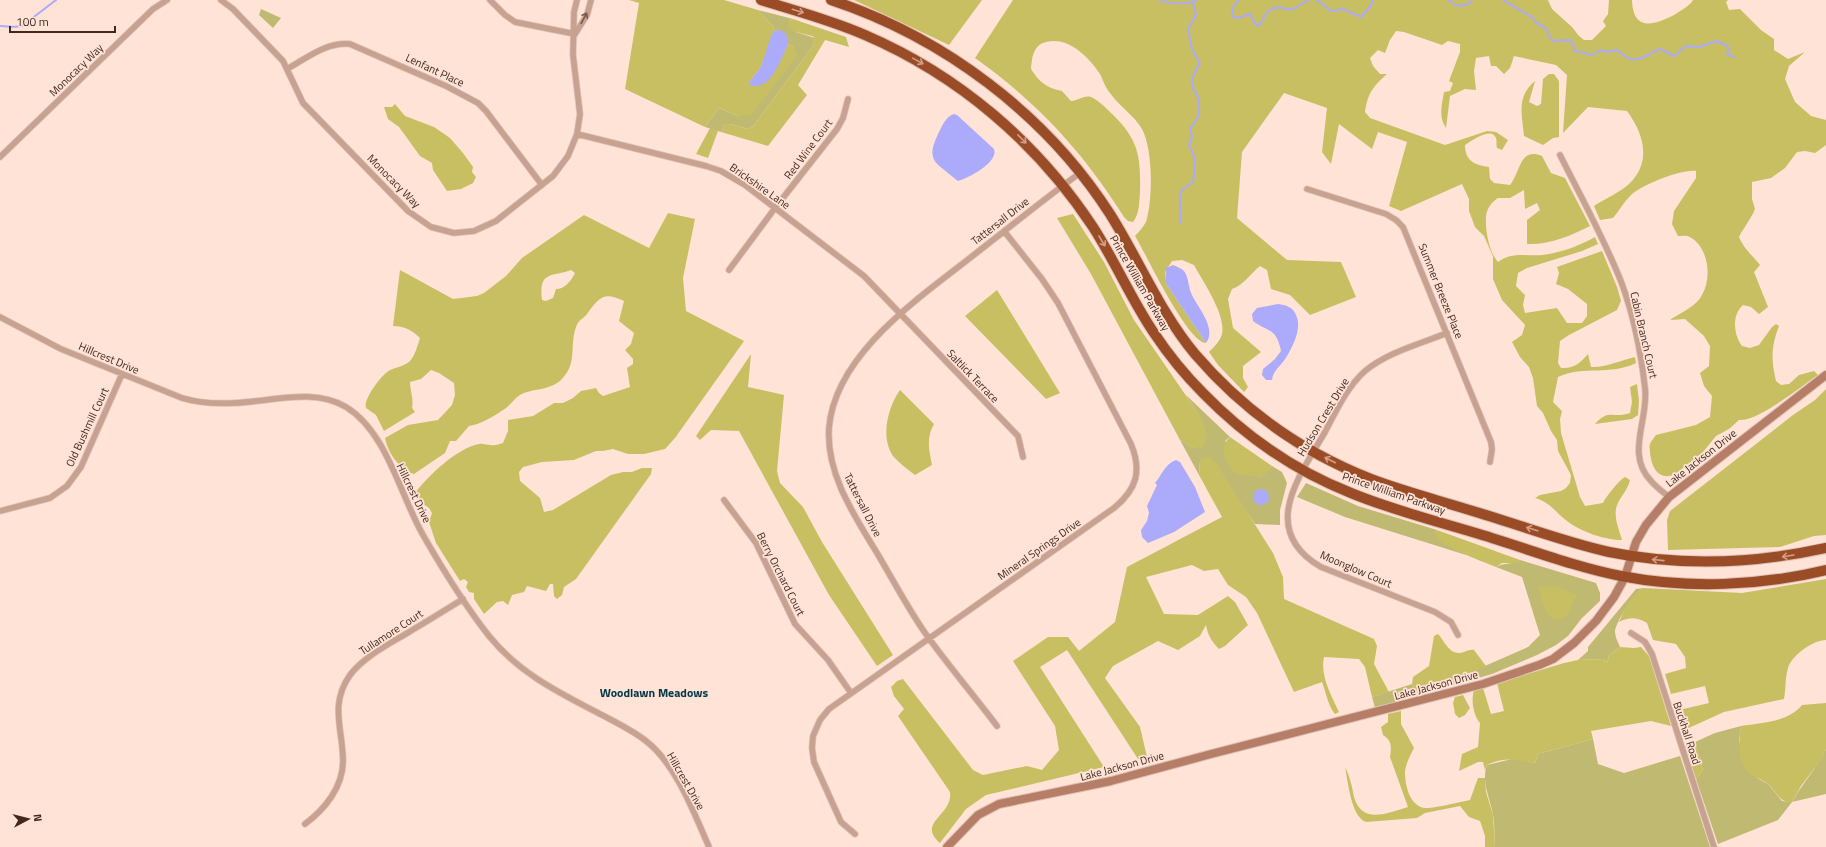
<svg xmlns="http://www.w3.org/2000/svg" width="1826" height="847" font-family="'Titillium Web',sans-serif">
<rect width="100%" height="100%" fill="#ffe3d7"/>
<path fill="#c0b971" d="M261 9 281 18 273 28 259 15Z
M758 10 793 19 789 21 796 32 815 38 813 46 754 125 748 129 730 124H725L721 132 705 127 719 108 738 116 794 47 788 44V38L778 30 774 31 773 26Z
M1186 395 1230 437 1225 441 1261 477 1272 466 1282 472 1287 483 1280 510V525L1255 524 1210 458 1200 461 1199 475 1180 440 1194 448 1200 417Z
M1306 483 1358 506 1437 530 1435 533 1466 555 1345 517 1297 497Z
M1520 560 1596 583 1600 593V601L1582 618 1568 636 1556 645 1537 655 1492 674 1375 708 1372 697 1412 684 1416 692 1432 689 1528 647 1540 635 1522 577 1496 567C1504 562 1514 565 1520 560Z
M1643 588C1634 594 1617 620 1615 631 1615 637 1618 642 1620 647L1609 655 1607 663 1603 659 1578 660 1588 651V647L1636 589Z
M1741 726 1739 741 1757 778 1768 784 1782 801 1792 802C1802 784 1817 768 1826 749V794L1792 802 1778 820 1718 844 1696 779 1703 770 1695 742 1715 733Z
M1593 739 1598 764 1624 773 1680 756 1710 847H1495C1494 837 1495 825 1493 815 1490 798 1481 782 1487 765L1516 758 1535 763 1538 754Z"/>
<path fill="#c8bf63" fill-rule="evenodd" d="M629 0H724L758 10 773 26 774 31 761 67 750 81 772 76 788 44 794 47 797 56 751 115 738 116 719 108 705 127 625 89 639 3Z
M854 0H982L949 45Z
M1013 0H1548L1552 9 1572 27 1579 36 1584 40H1592L1606 26 1603 21 1608 14 1609 0H1632C1633 31 1653 26 1674 15 1680 11 1690 6 1693 0H1728L1726 2 1729 10 1740 9 1761 30 1774 39V50L1788 59 1805 52 1789 66 1785 79 1795 102 1811 116 1826 120V145L1815 153 1805 151 1797 152 1785 168 1771 178 1752 182V199L1755 209C1751 219 1744 227 1739 237 1744 249 1752 255 1760 265L1754 272 1768 307 1759 314 1751 307 1743 305C1731 316 1734 335 1742 346L1750 348 1759 345 1772 327 1776 324 1779 326C1771 347 1771 360 1776 381L1781 385 1789 384 1799 375 1814 371 1818 375C1800 387 1759 421 1739 420L1729 429 1716 436 1703 452 1674 475C1658 480 1652 468 1650 453 1650 450 1649 446 1650 444 1651 441 1654 438 1656 435L1696 425 1710 417 1712 396 1704 386 1700 373 1709 366 1710 346 1704 336 1685 319 1670 320C1680 313 1697 306 1702 295 1712 278 1709 248 1690 237 1687 235 1682 236 1678 236L1672 224 1674 211 1696 178V171C1681 169 1641 185 1630 196 1624 202 1619 211 1613 218L1600 220 1594 206C1603 200 1622 191 1629 184 1652 162 1644 134 1627 111L1588 107 1563 133 1567 75 1556 65 1514 56 1510 68 1504 74 1496 66H1491L1489 56 1476 58 1474 71 1476 90 1465 89 1450 96 1446 128C1438 116 1442 105 1444 92L1450 91 1453 83 1449 81 1460 52V44L1448 41 1442 45 1404 32 1396 31 1390 40 1385 53 1378 50 1370 58 1373 66 1380 74H1387C1373 87 1368 92 1365 112L1370 118 1445 145 1487 131 1496 132 1508 140 1502 150 1497 148C1496 145 1497 141 1496 138 1491 126 1471 141 1465 145 1465 161 1475 165 1489 167L1490 179 1494 183 1510 185C1521 172 1519 147 1542 156L1551 173 1565 178 1590 226C1570 236 1550 245 1527 244V220L1540 210 1537 203 1525 209 1524 190 1510 198H1498C1492 202 1487 208 1486 216 1485 230 1489 252 1498 262 1513 250 1531 258 1549 254 1565 251 1581 245 1595 237L1598 244 1582 251 1527 268 1518 273 1516 286 1525 295 1523 305 1525 313 1557 308 1567 323H1582L1587 316V304L1568 289 1556 284 1559 273 1557 267 1602 251 1617 287 1621 301 1617 310 1569 335 1560 341 1558 363 1561 368C1574 369 1580 363 1588 354L1591 367C1604 368 1622 360 1635 357L1636 363C1610 376 1584 365 1558 377L1553 402 1562 411 1560 419 1561 433 1580 497 1585 506 1603 503C1605 498 1620 479 1625 477L1630 480C1628 489 1622 495 1618 503 1612 514 1619 529 1622 540 1605 540 1581 532 1567 521 1555 512 1550 502 1535 498L1540 495 1561 491 1566 488 1570 483 1571 475 1558 451 1557 440 1551 431 1543 413 1537 406 1533 378 1529 367 1520 357 1512 342 1522 335 1525 325 1502 300 1493 279V256L1484 236 1475 227 1469 211V199L1462 184 1401 211 1389 206 1407 142 1378 132 1372 149 1339 124 1331 164 1322 152 1327 108 1284 93 1242 152 1237 218 1287 260 1341 262 1356 297 1310 315 1290 295 1271 289 1267 270 1260 266C1250 274 1244 285 1232 289L1228 299 1233 328 1261 352 1243 366V378L1248 387 1244 392 1218 365 1209 352C1215 346 1220 341 1222 334 1226 314 1203 282 1194 265L1182 260 1172 261 1165 272V282L1206 343C1187 342 1146 254 1135 236 1139 232 1143 227 1146 222 1153 200 1153 149 1142 129 1134 115 1119 106 1110 93 1105 87 1103 80 1100 74 1089 57 1068 36 1046 42 1033 45 1032 58 1031 69 1039 82 1047 88 1062 91L1071 101C1078 101 1083 95 1091 97 1098 100 1105 107 1110 112 1138 138 1141 155 1140 192 1139 202 1140 213 1133 222L1128 221 1124 217C1083 152 1038 103 975 58Z
M793 19 846 37 849 47 825 40 798 85 807 95 768 146 721 132 725 124H730L748 129 754 125 813 46 815 38 812 36 796 32 788 27 789 21Z
M1549 74H1554L1559 81V137L1553 138 1543 145 1524 136C1522 114 1516 97 1535 81L1529 102 1537 106 1541 104 1543 79Z
M395 104 405 116 434 127 450 138 463 153 473 167 472 172 476 177 473 183 461 189 447 191 433 170 432 163 420 156 399 127 388 119 384 107H392Z
M710 128 718 131 708 158 696 154Z
M668 213 695 219 683 278 686 311 744 341 675 438 665 449 644 454H628L613 449 603 451H596L574 460 542 462 523 467 519 472 520 481 540 498 544 512 553 510 611 475 623 472H632L642 468H652L651 474 576 579 564 587 562 595 557 599 554 596 553 584H550L546 591 527 586 524 592 512 595 508 605 503 601 497 602 484 614 474 599V593L469 592 466 587 468 582 464 579 460 581 436 543 429 522 432 513 429 508 417 500 415 493C428 476 457 448 479 444 483 443 486 445 491 445 495 446 499 444 503 443L508 431V420L533 416 554 403H563L573 398 581 391 596 388 599 393 603 396 630 387 627 368 633 364V359L625 350 631 344 634 333 619 321 624 301C604 291 599 297 587 314 583 319 578 320 576 327 569 347 578 362 562 379 551 391 532 388 520 395 515 398 511 404 506 408 494 416 482 424 469 426L456 441H450L445 453 414 474C400 469 388 454 385 438L408 425 438 420 452 405 455 395 454 383 439 373 431 370 421 379 410 382C410 391 414 399 412 408L415 412 384 431 376 415 366 408C363 399 382 374 390 370 397 367 405 366 410 361 415 356 418 344 420 338 412 330 404 326 393 326L400 270 453 299 477 296 484 293 506 276 522 258 584 215 649 248ZM571 270 575 273C571 281 565 289 556 289L553 298 546 301 542 300C538 270 553 277 571 270Z
M1073 214 1104 262 1134 320 1200 416C1205 428 1210 437 1202 448H1194L1180 440 1091 274 1057 218Z
M997 290 1060 393 1046 399 965 316Z
M751 354 748 387 784 395 777 471 780 483 803 507 822 542 893 655 877 666 829 595 739 431 711 430 700 440 696 436Z
M1637 384 1639 401 1638 415 1632 419 1595 424C1609 408 1613 419 1630 413L1632 402 1630 387Z
M1826 389V535L1814 536 1780 547 1668 550 1667 520 1670 511 1793 415 1815 400Z
M900 390 934 424C926 438 929 450 932 465L915 475C907 469 899 463 893 456 880 437 888 407 900 390Z
M1230 437 1272 466 1262 477 1235 473C1226 461 1217 449 1230 437Z
M1204 457 1210 458 1216 463 1273 553 1283 577 1284 599 1374 639 1377 646 1374 664 1389 692 1372 697 1365 667 1359 659 1324 657C1320 676 1331 695 1339 712L1335 714C1328 706 1326 692 1322 682L1294 692 1257 613 1246 597 1228 585 1218 569 1204 571 1192 565 1146 577 1164 614 1198 615 1228 596 1235 602 1248 625 1225 646 1219 649C1211 641 1208 635 1206 625L1200 636 1178 650 1158 641 1113 666 1105 678 1140 727 1147 757 1142 760 1138 759 1067 650 1040 667 1104 767 986 795 966 809 940 843C916 822 953 816 950 792L898 716 904 709 894 696 891 687 897 681 903 679 973 770 983 775 1027 766 1042 770 1059 750 1055 726 1013 661 1048 637H1068L1079 651 1115 622 1127 567 1222 517 1199 475 1200 461Z
M1437 530 1520 560 1517 563H1502L1496 567C1482 561 1440 547 1435 533Z
M1826 579V640C1813 640 1792 655 1788 668 1785 678 1786 689 1784 699L1724 712 1682 731 1675 711 1709 703 1705 686 1671 694 1665 674 1686 668 1685 657 1676 644 1653 640 1647 623C1636 617 1630 617 1619 622 1625 609 1630 596 1643 588L1742 593Z
M1538 586 1559 587 1577 595 1566 617C1545 626 1542 601 1538 586Z
M1438 634C1444 640 1448 653 1459 653 1465 653 1468 649 1474 650L1486 666 1432 689 1416 692 1412 684 1413 677 1429 666 1434 636Z
M1620 647 1634 648 1641 647 1649 656 1671 726 1651 721 1591 731 1593 739 1538 754 1535 763C1519 759 1502 757 1487 765L1485 770 1483 762H1478L1459 771 1462 754 1478 747 1480 723C1473 715 1471 700 1474 690L1483 688 1491 714 1504 711 1497 683 1564 663 1578 660 1603 659 1607 663 1609 655Z
M1463 695 1470 708 1465 715 1459 718 1455 714 1453 703 1455 697Z
M1826 703V749L1820 761 1801 786 1792 802C1780 804 1776 791 1768 784 1762 779 1753 777 1747 771 1737 760 1739 739 1741 726 1762 723 1788 722 1802 705Z
M1401 711V724L1414 748C1410 756 1406 763 1405 772 1405 784 1409 805 1424 808 1433 809 1459 802 1470 800L1478 778H1485L1486 792 1493 815 1495 847H1485V836L1480 821 1469 817 1460 806 1425 813 1417 818 1366 822C1351 817 1348 781 1345 767 1350 777 1352 786 1354 797 1362 825 1388 813 1408 807L1390 757C1391 749 1393 741 1383 735L1381 727 1388 722V714Z
M1695 742 1703 770 1696 779 1685 745Z"/>
<path fill="#abaafb" d="M778 30C786 32 789 36 788 44 781 58 771 92 750 85V81L761 67 771 36 774 31Z
M954 114 957 115 994 149C999 162 969 178 958 181 935 161 924 162 940 130 943 124 947 116 954 114Z
M1173 265C1177 267 1181 268 1184 271 1189 278 1188 287 1192 295 1198 308 1217 328 1206 343L1165 282 1166 268Z
M1278 304C1286 305 1293 307 1296 315 1302 328 1294 344 1287 356 1282 365 1273 370 1272 380H1266L1262 375 1263 369 1275 359 1281 351C1276 328 1270 333 1253 321L1252 314 1257 308Z
M1176 460 1180 462 1195 487 1205 512 1174 532 1148 543 1142 537 1141 530 1147 521 1149 513 1147 506 1157 485 1155 483C1162 475 1164 465 1176 460Z
M1253 497a8 8 0 1 1 16 0a8 8 0 1 1-16 0Z"/>
<g fill="none" stroke-linecap="round" stroke-linejoin="round">
<path stroke="#abaafb" stroke-width="2" d="M1160 0C1167 4 1190 5 1197 0
M1239 0 1232 9 1233 17 1238 18 1250 14 1255 24 1259 26 1268 11 1278 7 1291 10 1309 0
M1317 0 1331 11 1343 9 1361 17 1370 7 1373 0
M1449 0C1455 7 1467 8 1472 0
M1503 0 1530 16 1538 24 1546 28 1549 36 1553 41 1571 40 1575 51 1592 55 1601 50 1608 52 1616 50C1621 52 1624 57 1630 59 1641 62 1650 52 1660 49L1674 56 1686 46 1699 47 1717 41 1727 46 1729 49 1727 54 1734 57
M0 26C8 26 15 28 22 26L56 0
M1180 223C1182 214 1177 198 1182 190 1185 187 1190 185 1193 182 1194 177 1195 157 1193 153 1192 149 1190 148 1189 144L1192 138 1190 128C1192 126 1195 123 1196 120 1201 113 1200 95 1193 89 1191 80 1194 71 1200 64L1192 49 1188 29 1196 15 1193 3"/>
<g stroke="#ddc1b6" stroke-width="7">
<path id="street" d="M221 0 233 9 283 61 303 103 408 211 431 227 454 233 474 231 496 221 553 176 568 156 577 134 580 114 573 55 574 12 577 0
M490 0 505 15 515 22 575 34
M575 34 587 15 591 0
M287 69C307 58 326 42 350 44L446 86 478 103 486 111 542 185
M577 134 706 166 721 171 745 185 864 276 1018 436 1023 457
M1560 155C1581 197 1605 240 1622 284 1634 317 1641 353 1645 388 1649 420 1625 454 1651 481 1656 487 1663 492 1669 497
M0 157 153 9 167 0
M1307 189 1386 214 1396 220 1403 227 1491 442 1492 449 1490 462
M729 270 775 208 837 129 843 118 848 99
M0 317 61 349 182 398C199 403 217 404 234 403 270 402 313 387 346 407 387 432 400 495 423 535 442 568 466 607 489 636 520 674 558 692 600 714 615 722 632 730 646 741 676 764 694 813 709 847
M1447 333C1420 344 1388 352 1365 371 1347 387 1336 411 1325 432 1299 477 1258 530 1321 567L1435 612 1451 622 1458 635
M724 500 756 543 795 624 828 660 851 693
M0 511 50 498 67 486 81 467 122 374
M1631 633 1645 642 1652 654 1714 847
M997 726C973 694 946 663 923 630 906 605 892 578 877 553 854 515 826 474 829 428 835 353 922 296 975 254 1010 227 1044 199 1080 173
M305 824C325 809 343 787 343 761 343 729 329 705 350 675 363 658 385 646 404 635 424 623 444 611 463 599
M855 834 841 822 814 762 812 748 813 736 820 720 829 709 1114 508C1137 489 1142 471 1131 444L1058 303 1042 279 1004 231"/>
</g>
<g stroke="#ddc1b6" stroke-width="10">
<path id="secondary" d="M947 847 978 815 999 804 1111 781 1211 754 1483 684 1539 665 1553 659 1574 643 1596 621 1614 597 1625 577 1636 542 1646 525 1669 497 1826 375"/>
</g>
<g stroke="#ddc1b6" stroke-width="12">
<path id="highway" d="M761 0C796 11 831 20 865 35 958 75 1037 142 1093 227 1115 261 1131 299 1154 333 1168 354 1185 375 1203 393 1244 435 1295 471 1351 493 1392 510 1436 521 1479 534 1526 548 1574 567 1621 576 1688 589 1760 586 1826 570
M831 0C943 37 1046 114 1110 214 1139 260 1160 312 1195 354 1243 410 1302 452 1371 479 1405 492 1441 501 1476 512 1520 525 1564 542 1609 552 1683 567 1753 564 1826 548"/>
</g>
<use href="#street" stroke="#c8a291" stroke-width="5.5"/>
<use href="#secondary" stroke="#b67e66" stroke-width="8"/>
<use href="#highway" stroke="#9a4c27" stroke-width="10"/>
</g>
<defs><path id="oneway-shaft" d="M-6 0H5M1.5-3L5.5 0L1.5 3" fill="none" stroke-width="1.6" stroke-linecap="round" stroke-linejoin="round"/></defs>
<g stroke="#d29f88">
<use href="#oneway-shaft" transform="translate(798 11) rotate(17)"/>
<use href="#oneway-shaft" transform="translate(918 61) rotate(29)"/>
<use href="#oneway-shaft" transform="translate(1022 139) rotate(45)"/>
<use href="#oneway-shaft" transform="translate(1102 241) rotate(58)"/>
<use href="#oneway-shaft" transform="translate(1330 460) rotate(-153)"/>
<use href="#oneway-shaft" transform="translate(1532 529) rotate(-163)"/>
<use href="#oneway-shaft" transform="translate(1788 556) rotate(171)"/>
<use href="#oneway-shaft" transform="translate(1658 560) rotate(-174)"/>
</g>
<use stroke="#78594b" href="#oneway-shaft" transform="translate(584 18) rotate(-62)"/>
<g text-anchor="middle" stroke-width="3.5" stroke-linejoin="round" paint-order="stroke">
<g font-size="11" fill="#42281d" stroke="#ffe3d7">
<text transform="translate(76 70) rotate(-44)" y="4">Monocacy Way</text>
<text transform="translate(435 70) rotate(25)" y="4">Lenfant Place</text>
<text transform="translate(808 149) rotate(-53)" y="4">Red Wine Court</text>
<text transform="translate(394 181) rotate(45)" y="4">Monocacy Way</text>
<text transform="translate(760 186) rotate(35)" y="4">Brickshire Lane</text>
<text transform="translate(1000 221) rotate(-38)" y="4">Tattersall Drive</text>
<text transform="translate(1140 283) rotate(60)" y="4">Prince William Parkway</text>
<text transform="translate(1441 291) rotate(68)" y="4">Summer Breeze Place</text>
<text transform="translate(1644 335) rotate(77)" y="4">Cabin Branch Court</text>
<text transform="translate(109 358) rotate(23)" y="4">Hillcrest Drive</text>
<text transform="translate(973 376) rotate(46)" y="4">Saltlick Terrace</text>
<text transform="translate(1323 417) rotate(-59)" y="4">Hudson Crest Drive</text>
<text transform="translate(87 427) rotate(-65)" y="4">Old Bushmill Court</text>
<text transform="translate(1701 458) rotate(-38)" y="4">Lake Jackson Drive</text>
<text transform="translate(414 493) rotate(64)" y="4">Hillcrest Drive</text>
<text transform="translate(1394 493) rotate(19)" y="4">Prince William Parkway</text>
<text transform="translate(863 505) rotate(63)" y="4">Tattersall Drive</text>
<text transform="translate(1039 549) rotate(-35)" y="4">Mineral Springs Drive</text>
<text transform="translate(1356 569) rotate(23)" y="4">Moonglow Court</text>
<text transform="translate(781 574) rotate(63)" y="4">Berry Orchard Court</text>
<text transform="translate(391 632) rotate(-33)" y="4">Tullamore Court</text>
<text transform="translate(1436 685) rotate(-15)" y="4">Lake Jackson Drive</text>
<text transform="translate(1687 733) rotate(72)" y="4">Buckhall Road</text>
<text transform="translate(1122 766) rotate(-15)" y="4">Lake Jackson Drive</text>
<text transform="translate(686 781) rotate(60)" y="4">Hillcrest Drive</text>
</g>
<g font-size="12" font-weight="bold" fill="#003747" stroke="#ffe3d7">
<text x="654" y="697">Woodlawn Meadows</text>
</g>
</g>
<g transform="translate(28 819) rotate(83)" stroke="#ffe3d7" stroke-width="3" paint-order="stroke">
<path d="M0-3L7 15L0 10L-7 15Z" fill="#42281d"/>
<text y="-6" font-size="11" font-weight="bold" text-anchor="middle" fill="#42281d">N</text>
</g>
<path d="M10 26v6h105v-6" fill="none" stroke="#42281d" stroke-width="2"/>
<text x="16" y="26" font-size="12" fill="#42281d" stroke="#ffe3d7" stroke-width="3" paint-order="stroke">100 m</text>
</svg>
